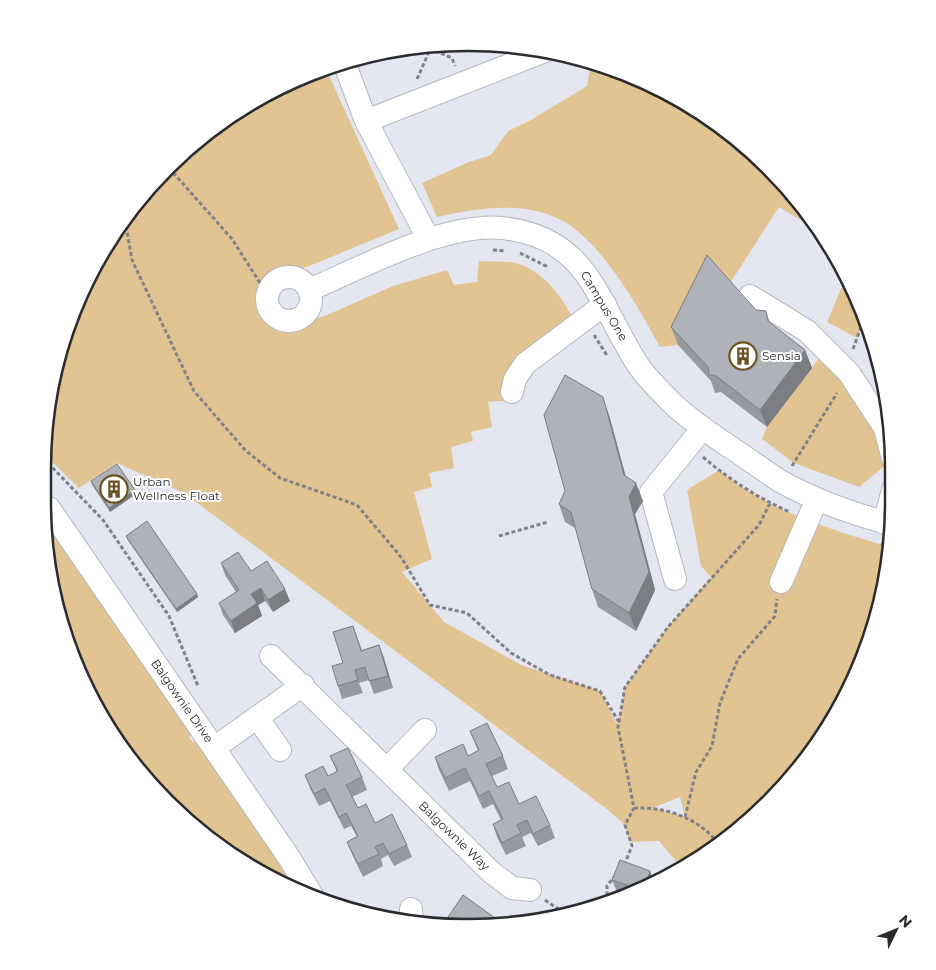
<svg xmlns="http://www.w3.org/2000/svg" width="936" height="970" font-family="Montserrat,sans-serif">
<rect width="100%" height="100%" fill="#e5e7f0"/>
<path fill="#e1c491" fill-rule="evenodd" d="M591 62 605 65C630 76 658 86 681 100 735 133 786 178 819 231L779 207 727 288 678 345 660 347C639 308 602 243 563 221 525 200 477 208 437 217L422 183 469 162 491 155 508 131 531 120 587 86Z
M326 69 399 229 280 278 267 294 268 308 282 331 327 315 393 286 447 270 454 285 477 282 479 261C491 262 504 261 515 263 542 270 559 293 572 316L514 400 488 402 492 427 471 432 473 441 451 447 454 468 429 473 432 487 414 492 432 559 402 572 444 622 521 665 600 691 618 726 625 687 668 627 711 577 701 566 687 490 719 470C766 510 831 530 890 547L879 612 849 690 805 761 748 822 681 867 659 841 630 842 625 825 608 810 184 493 117 463 79 488 47 457 46 412 65 332 99 256 148 188 209 131 280 87ZM680 797 685 817 655 808V807Z
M847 275 864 319 857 338 827 322Z
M826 349 893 459 859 487 794 463 762 439 767 427Z
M49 525 191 735 189 737 193 742 195 741 299 890 255 870 187 822 114 739 75 665 51 585Z"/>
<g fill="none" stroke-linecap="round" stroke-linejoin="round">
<g stroke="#b6b8c0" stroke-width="24">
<path id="minor" d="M344 62 366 121 428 238
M366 121 545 51
M267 299a22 22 0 1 1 44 0a22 22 0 1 1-44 0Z
M309 290C363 267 443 223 502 228 591 237 598 306 640 368 649 380 662 393 673 404 690 420 711 434 730 447 747 458 763 470 780 481 812 499 857 516 893 524
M750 296 807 331 849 373 885 428 893 459
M512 392 515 379 525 364 605 304
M49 508 288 856 313 897
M884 523 893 490
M675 579 651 492 703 428
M781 582 817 499
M271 656 491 872 512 888 530 890
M257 717 280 750
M214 748 303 685
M387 769 425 730
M411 909 412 924"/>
</g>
<path stroke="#818288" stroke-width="3" stroke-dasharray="4 2.5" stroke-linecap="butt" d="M423 46 452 58 455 66
M417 79 432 45
M169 168 232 239 267 294
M125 220 132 260 194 391 245 450 280 478 357 505 401 557 430 605 467 613 511 653 550 675 600 691 619 722
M493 250 506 251
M520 253 548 267
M594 335 608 357
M853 349 864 319
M703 457C730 480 758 498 790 512
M48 463 103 520 169 616 198 686
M792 466 837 393
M499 536 548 522
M881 544 890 547
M634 808C666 807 697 817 718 843
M685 817 696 772 712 746 720 703 738 659 775 616 777 599
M624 865 632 846 625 825 634 808 618 727 625 687 668 627 759 525 771 501
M545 900 567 915
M607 902V886L614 877"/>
<use href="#minor" stroke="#fff" stroke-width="22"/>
</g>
<path fill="#9799a0" d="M756 310 766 311 770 323 805 350 812 368 767 427 721 392 715 393 711 381 678 345 671 327Z
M609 415 626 477 643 501 635 514 655 590 636 631 598 607 592 589 575 528 565 522 559 504Z
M91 481 136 494 110 512 92 485Z
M126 536 198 597 177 612 127 539Z
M221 563 251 571 290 601 273 612 265 601 258 605 262 616 235 633 223 615 219 603 236 592 225 575Z
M353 626 362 650 379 645 393 688 374 694 369 680 359 683 363 693 342 699 338 686 343 663Z
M470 731 503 756 508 769 492 776 497 787 550 825 555 838 538 846 531 833 522 837 526 846 506 855 497 837 493 824 501 820 493 804 483 809 470 781 449 791 439 770 435 757 468 756 478 751Z
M330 756 362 777 367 790 352 797 358 808 375 823 407 845 412 857 394 866 388 855 381 859 383 866 363 877 352 854 347 842 357 837 351 826 344 829 330 801 319 806 310 788 305 775 328 776 337 772Z
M650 871 654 884 611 900 617 892 612 880Z
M448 917 496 927 452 925 451 924Z"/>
<path fill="#7b7d82" d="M805 350 812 368 767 427 760 410Z
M603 397 609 415 630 493 624 475Z
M636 483 643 501 635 514 655 590 636 631 629 613V497Z
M135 490 136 494 110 512 109 508Z
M261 588 265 601 258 605 262 616 235 633 231 621 251 594Z
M285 589 290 601 273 612 268 600Z
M197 594 198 597 177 612 176 609Z
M379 645 384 658 393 688 388 676Z
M650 871 654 884 644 888Z"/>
<path fill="#b0b2ba" stroke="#7b7d82" d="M707 255 756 310 766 311 768 321 805 350 760 410 715 375H709L708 367 671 327Z
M565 375 603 397 624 475 636 483 629 497 649 572 629 613 592 589 571 512 559 504 565 491 544 415Z
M117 464 135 490 109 508 91 481Z
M147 521 197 594 176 609 126 536Z
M238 552 251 571 267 561 285 589 268 600 261 588 251 594 257 603 231 621 219 603 239 590 221 563Z
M353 626 361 651 379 645 388 676 369 681 365 667 355 670 358 680 338 686 332 666 343 663 333 632Z
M487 723 503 756 486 764 497 787 509 782 519 804 536 796 550 825 533 834 527 820 517 825 521 833 502 843 493 824 503 819 489 791 479 796 465 768 445 778 435 757 463 744 468 756 479 750 470 731Z
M348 748 362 777 346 785 358 808 366 804 375 823 392 814 407 845 389 854 383 843 375 847 379 854 358 864 347 842 358 836 346 813 339 817 325 788 314 794 305 775 323 766 328 776 338 771 330 756Z
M620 860 650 871 644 888 611 900 615 891 624 895 627 885 612 880Z
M463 895 505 925 496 927 459 925 448 917Z"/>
<defs>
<g id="building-ring" transform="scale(1.4375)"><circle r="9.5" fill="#fff" stroke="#6b5223" stroke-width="1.5"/><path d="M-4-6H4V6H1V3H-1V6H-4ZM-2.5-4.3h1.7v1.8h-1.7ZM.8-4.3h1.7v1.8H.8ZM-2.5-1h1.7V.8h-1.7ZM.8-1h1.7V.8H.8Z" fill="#6b5223"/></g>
</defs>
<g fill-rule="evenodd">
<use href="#building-ring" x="743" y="356"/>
<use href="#building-ring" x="114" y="489"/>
</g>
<g text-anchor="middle" stroke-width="4" stroke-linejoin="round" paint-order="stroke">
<g font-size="12" fill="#2b2c2f" stroke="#fff">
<text transform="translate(604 306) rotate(59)" y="4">Campus One</text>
<text transform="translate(182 701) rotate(55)" y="4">Balgownie Drive</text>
<text transform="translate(454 836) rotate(44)" y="4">Balgownie Way</text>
</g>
<g font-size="12" fill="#2b2c2f" stroke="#fff" text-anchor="start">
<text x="762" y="360">Sensia</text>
<text x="133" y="486">Urban<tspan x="133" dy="14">Wellness Float</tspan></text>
</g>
</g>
<path d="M0 0H936V970H0ZM468 51H468A417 417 0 0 1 885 468V502A417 417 0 0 1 468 919H468A417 417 0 0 1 51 502V468A417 417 0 0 1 468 51Z" fill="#fff" fill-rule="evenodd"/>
<path fill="none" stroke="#2b2c2f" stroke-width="2.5" d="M468 51H468A417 417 0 0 1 885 468V502A417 417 0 0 1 468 919H468A417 417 0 0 1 51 502V468A417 417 0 0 1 468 51Z"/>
<g transform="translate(896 930) rotate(47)" stroke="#ffffff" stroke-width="4" paint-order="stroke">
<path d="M0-4L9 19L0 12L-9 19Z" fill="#2b2c2f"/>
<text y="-8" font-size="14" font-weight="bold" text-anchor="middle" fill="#2b2c2f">N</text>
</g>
</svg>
